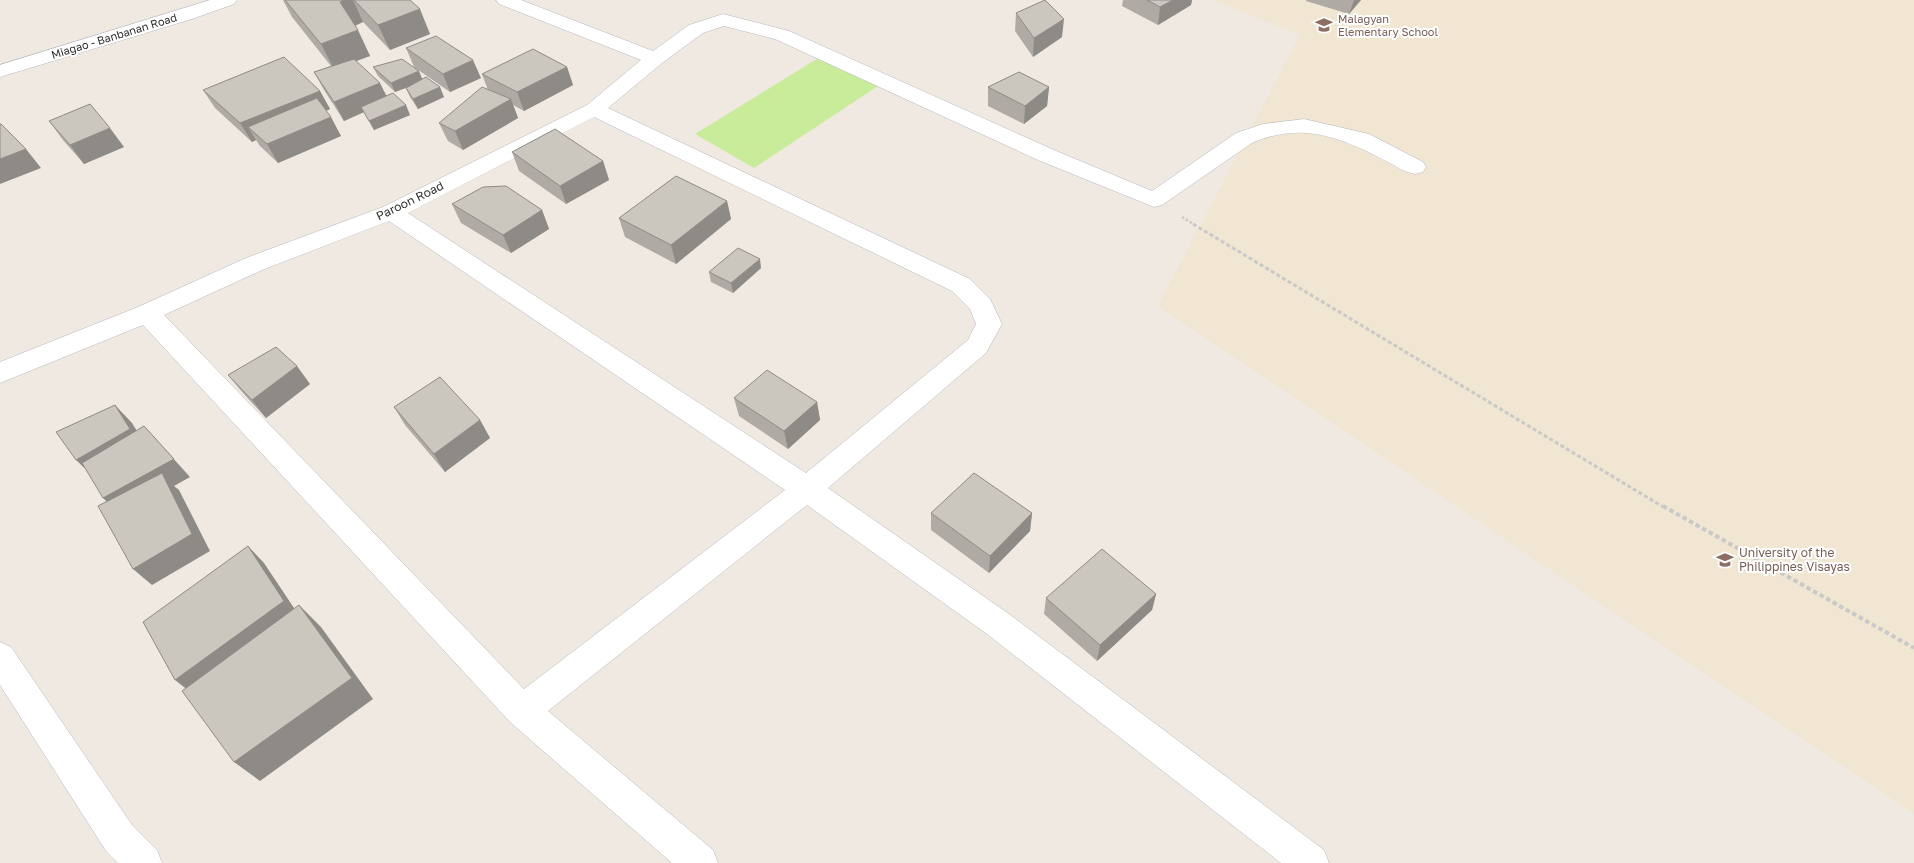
<svg xmlns="http://www.w3.org/2000/svg" width="1914" height="863" font-family="'Golos Text',sans-serif">
<rect width="100%" height="100%" fill="#efe9e1"/>
<path fill="#f0e6d1" d="M1213 0H1914V814L1158 306 1300 35Z"/>
<path fill="#c9ec9a" d="M820 57 878 86 754 168 695 134Z"/>
<g fill="none" stroke-linecap="round" stroke-linejoin="round">
<g stroke="#b4b7c1" stroke-width="1">
<path id="minor" d="M210 0H237L234 4 192 19 0 77V65Z
M496 0H521L653 51 689 25 723 14 789 31 1054 150 1152 191 1236 133 1263 124 1304 119 1369 134 1423 162 1426 167 1423 172 1415 174 1407 172C1355 145 1311 117 1252 143L1162 205 1154 207 1038 160 775 39 724 26 703 33 662 63 608 108 970 279 990 299 1002 324 986 353 828 488 1009 614 1324 850 1329 863H1281L987 634 807 505 548 711 713 850 718 863H672L510 722 143 325 0 383V362L138 307 246 258 383 207 587 105 641 60 499 4ZM594 117 952 291 970 309 976 324 968 340 806 473 408 213ZM389 221 785 490 524 689 164 315 262 270Z
M0 642 11 647 132 825 157 850 162 863H118L106 851 0 685Z"/>
</g>
<path stroke="#c9c9c9" stroke-width="2.5" stroke-dasharray="2.5 2" stroke-linecap="butt" d="M1182 217 1195 225"/>
<path stroke="#c9c9c9" stroke-width="3" stroke-dasharray="4 2.5" stroke-linecap="butt" d="M1193 224 1665 508"/>
<path stroke="#c9c9c9" stroke-width="4" stroke-dasharray="4.5 3" stroke-linecap="butt" d="M1663 506 1914 648"/>
<use href="#minor" fill="#fff" fill-rule="evenodd"/>
</g>
<path fill="#afaba4" d="M283 0H410L430 34 390 50 363 22 355 26 370 56 356 61 387 96 410 115 374 130 364 112 344 121 324 90 314 72 331 66 292 17Z
M1123 0H1192L1191 5 1158 25 1122 6Z
M1306 0H1361L1349 14 1306 1Z
M1016 13 1062 37 1033 57 1015 31Z
M406 48 481 78 450 92 414 67Z
M373 67 422 79 444 97 418 109 410 97 406 88 395 92 378 76Z
M567 67 573 85 524 111 513 105 518 118 463 150 448 141 439 123 488 90 482 74Z
M988 87H1049L1047 106 1024 124 988 106Z
M203 90 320 91 330 109 326 111 341 136 278 163 260 146 256 140 252 142 215 108Z
M49 121 124 147 84 164 63 140Z
M512 152 603 161 609 180 566 204 519 171Z
M727 201 731 219 676 264 625 237 619 218Z
M452 204 542 210 549 229 511 253 461 223Z
M761 268 733 293 711 282 709 272Z
M228 375 310 384 266 418 243 393Z
M734 398 817 402 820 420 788 449 739 416Z
M394 407 480 420 490 438 445 472 405 425Z
M931 513H1032L1030 531 989 573 931 530Z
M1156 594 1152 610 1097 661 1044 614 1046 598Z"/>
<path fill="#8e8b86" d="M344 0H353L363 22 352 27 340 2Z
M1173 0H1192L1191 5 1158 25 1160 7Z
M1354 0H1361L1349 14Z
M420 9 430 34 390 50 378 25Z
M1064 19 1062 37 1033 57 1034 38Z
M358 30 370 56 334 69 321 44Z
M473 60 481 78 450 92 443 74Z
M567 67 573 85 524 111 517 92Z
M419 71 423 81 395 92 391 83Z
M380 83 389 101 361 107 364 112 344 121 334 102Z
M440 87 444 97 418 109 413 99Z
M1049 87 1047 106 1024 124 1025 106Z
M320 91 330 109 260 138 248 127 256 140 252 142 240 123Z
M511 99 518 118 463 150 455 131Z
M406 105 410 115 374 130 369 121Z
M331 117 341 136 278 163 267 144Z
M110 128 124 147 84 164 70 145Z
M26 149 41 168 0 184V159Z
M603 161 609 180 566 204 560 186Z
M727 201 731 219 676 264 671 245Z
M542 210 549 229 511 253 503 235Z
M760 259 761 268 733 293 731 283Z
M297 366 310 384 266 418 252 400Z
M817 402 820 420 788 449 784 431Z
M115 405 132 423 147 447 95 478 76 460Z
M480 420 490 438 445 472 434 454Z
M144 426 190 477 174 486 179 490 210 551 152 585 133 569 122 516 103 498Z
M1032 513 1030 531 989 573 990 556Z
M248 546 264 563 300 617 194 695 175 680Z
M1156 594 1152 610 1097 661 1100 645Z
M299 605 321 627 373 699 260 781 234 762Z"/>
<path fill="#cbc7bf" stroke="#8e8b86" d="M285 0H344L340 2 358 30 321 44Z
M354 0H410L420 9 378 25Z
M1045 0 1064 19 1034 38 1016 13Z
M1147 0H1173L1160 7Z
M436 36 473 60 443 74 406 48Z
M533 49 567 67 517 92 482 74Z
M284 57 320 91 240 123 203 90Z
M354 59 380 83 334 102 314 72Z
M402 59 419 71 391 83 373 67Z
M1019 72 1049 87 1025 106 988 87Z
M426 77 440 87 413 99 406 88Z
M482 87 511 99 455 131 439 123Z
M393 93 406 105 369 121 361 107Z
M317 98 331 117 267 144 248 127Z
M90 104 110 128 70 145 49 121Z
M0 124H1L26 149 0 159Z
M555 129 603 161 560 186 512 152Z
M676 176 727 201 671 245 619 218Z
M506 186 542 210 503 235 452 204 483 187Z
M738 248 760 259 731 283 709 272Z
M276 347 297 366 252 400 228 375Z
M767 370 817 402 784 431 734 398Z
M440 377 480 420 434 454 394 407Z
M115 405 130 429 76 460 56 432Z
M144 426 174 459 103 498 82 463Z
M162 473 192 534 133 569 98 506Z
M974 473 1032 513 990 556 931 513Z
M248 546 284 601 175 680 143 622Z
M1102 549 1156 594 1100 645 1046 598Z
M299 605 352 678 234 762 182 691Z"/>
<defs>
<g id="school-bare" transform="scale(1.35)"><path d="M0-5L7-2L0 1L-7-2ZM-4 1L0 2.5L4 1V4Q0 6-4 4Z" fill="#8d6e63" stroke="#fff" stroke-width="2.5" paint-order="stroke"/></g>
<g id="university-bare" transform="scale(1.35)"><path d="M0-5L7-2L0 1L-7-2ZM-4 1L0 2.5L4 1V4Q0 6-4 4Z" fill="#8d6e63" stroke="#fff" stroke-width="2.5" paint-order="stroke"/></g>
</defs>
<g fill-rule="evenodd">
<use href="#school-bare" x="1324" y="25"/>
<use href="#university-bare" x="1725" y="560"/>
</g>
<g text-anchor="middle" stroke-width="4" stroke-linejoin="round" paint-order="stroke">
<g font-size="11" fill="#785e54" stroke="#fff" text-anchor="start">
<text x="1338" y="23">Malagyan<tspan x="1338" dy="13">Elementary School</tspan></text>
</g>
<g font-size="11" fill="#2e2e2e" stroke="#fff">
<text transform="translate(114 36) rotate(-17)" y="4">Miagao - Banbanan Road</text>
</g>
<g font-size="12" fill="#2e2e2e" stroke="#fff">
<text transform="translate(410 201) rotate(-26)" y="4">Paroon Road</text>
</g>
<g font-size="12" fill="#785e54" stroke="#fff" text-anchor="start">
<text x="1739" y="557">University of the<tspan x="1739" dy="14">Philippines Visayas</tspan></text>
</g>
</g>
</svg>
